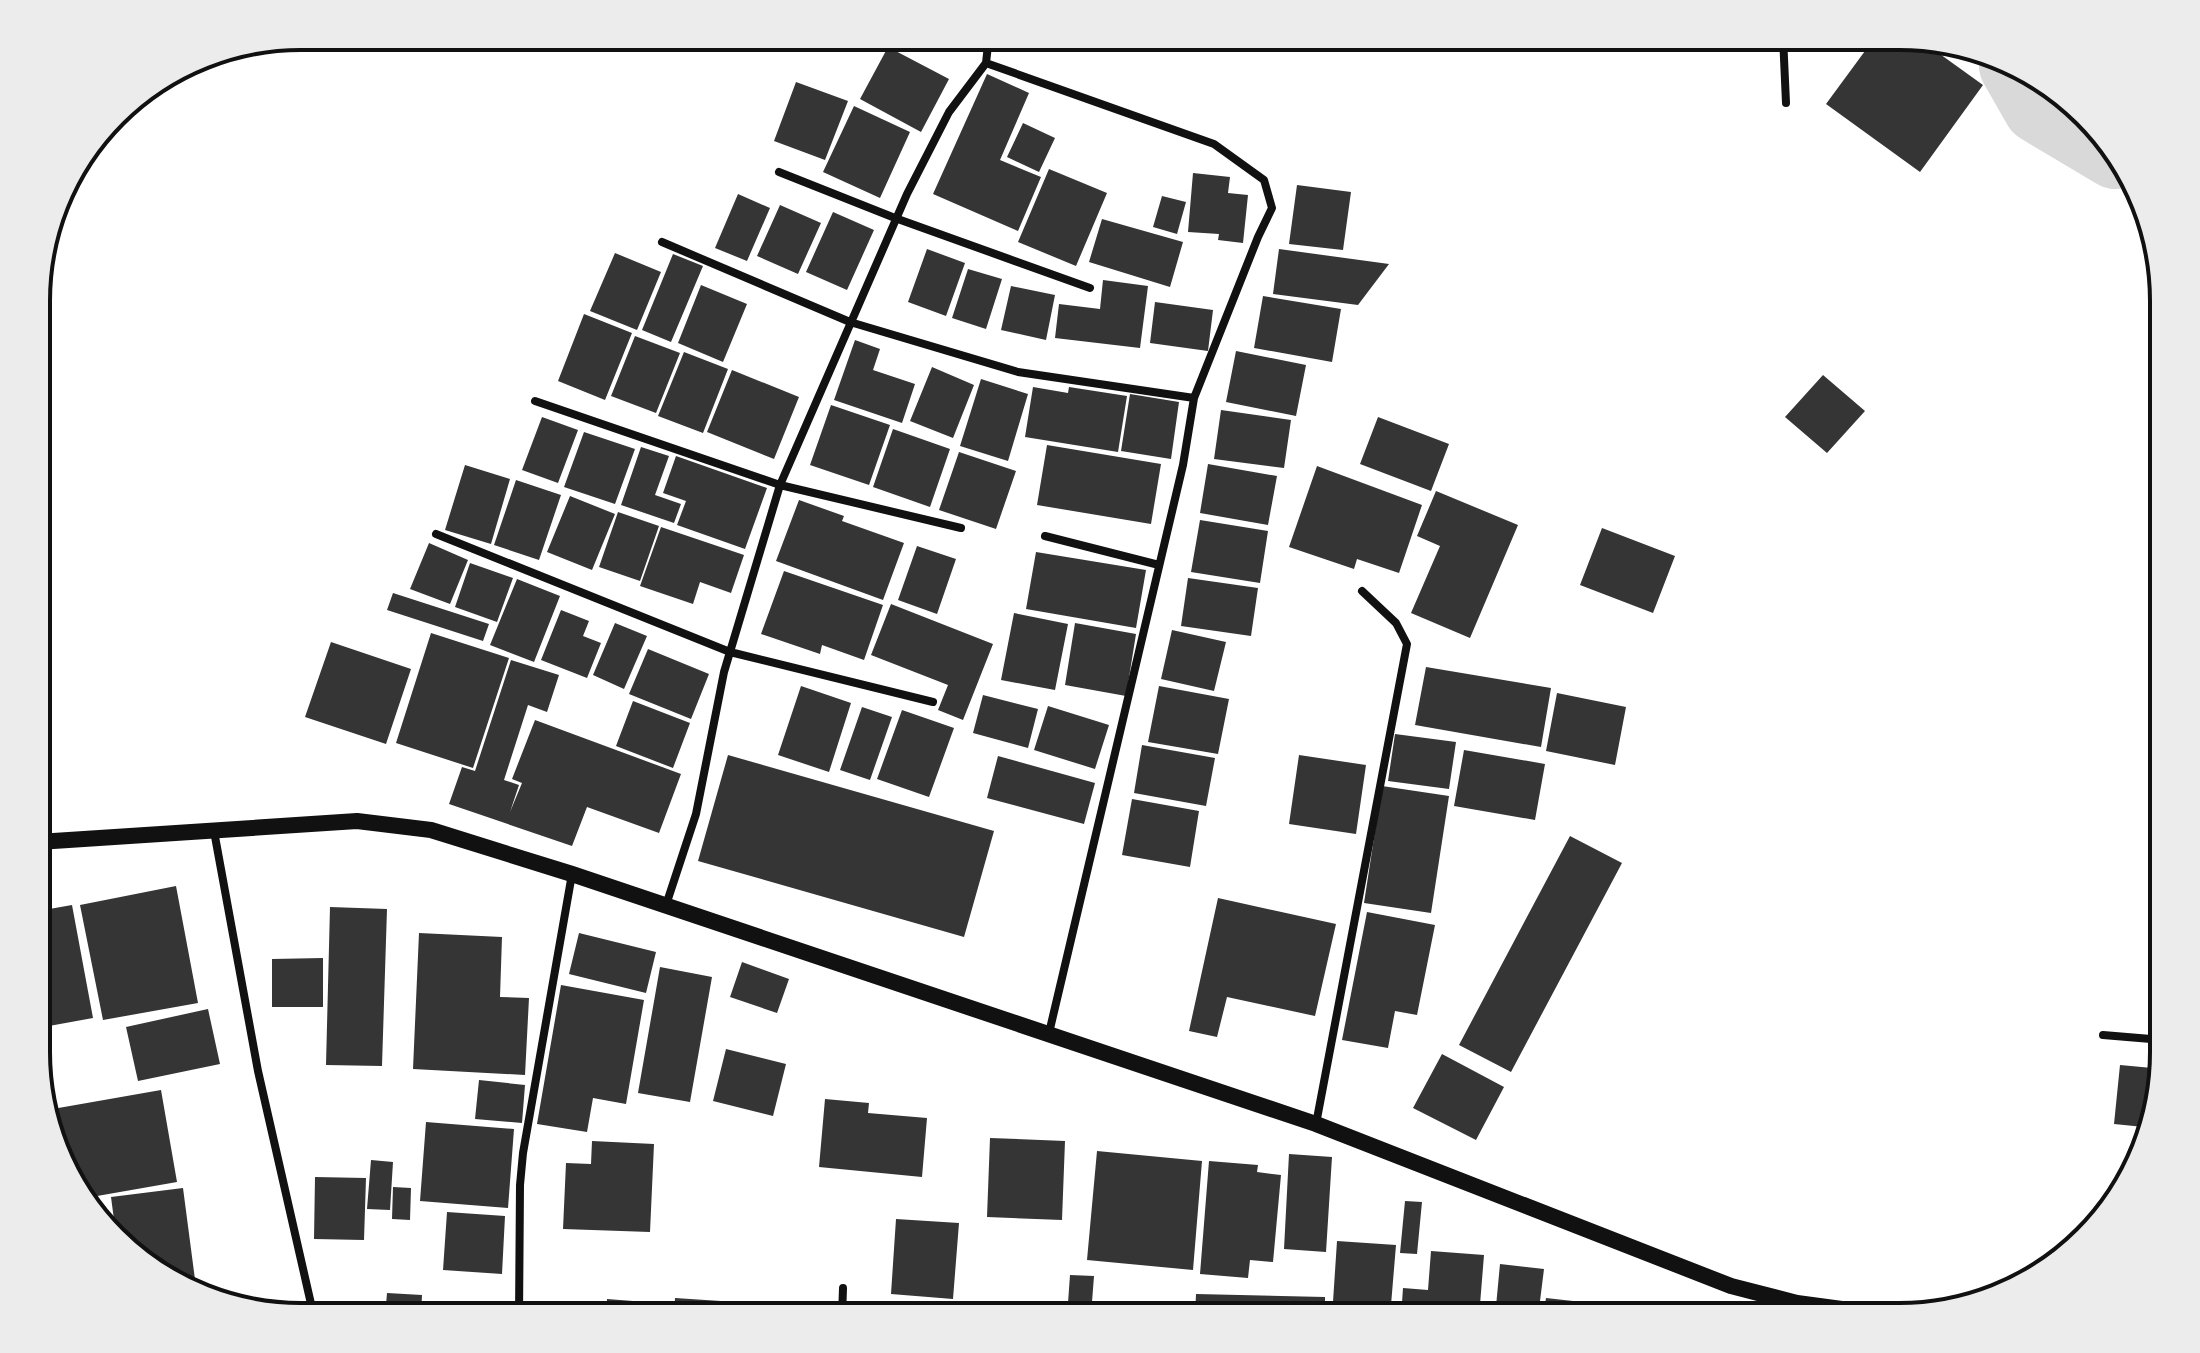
<svg xmlns="http://www.w3.org/2000/svg" width="2200" height="1353" font-family="'DM Sans',sans-serif">
<rect width="100%" height="100%" fill="#fff"/>
<g fill="none" stroke-linecap="round" stroke-linejoin="round">
<path stroke="#d9d9d9" stroke-width="70" d="M2014 66 2038 108 2115 154"/>
</g>
<path fill="#353535" d="M1876 36 1919 39 1983 85 1920 172 1826 104Z
M888 47 949 79 921 132 860 99Z
M987 74 1029 93 1000 160 1041 177 1018 231 933 194Z
M796 82 848 101 825 160 774 141Z
M854 106 910 132 880 198 823 172Z
M1023 123 1055 138 1039 172 1007 157Z
M1049 169 1107 193 1076 266 1018 242Z
M1193 173 1230 177 1228 193 1248 195 1243 243 1218 240 1219 234 1188 232Z
M1297 185 1351 192 1343 250 1289 244Z
M738 194 770 208 747 261 715 248Z
M1162 196 1186 202 1177 234 1153 227Z
M780 205 821 223 798 274 757 256Z
M833 212 874 230 847 290 806 272Z
M1102 219 1183 242 1170 287 1089 262Z
M927 249 965 263 946 316 908 302Z
M1279 249 1389 264 1358 305 1273 294Z
M615 253 661 272 637 330 590 311Z
M673 254 703 266 671 342 642 330Z
M968 269 1002 279 986 329 952 318Z
M1103 280 1148 286 1140 348 1055 338 1059 304 1100 309Z
M701 285 747 304 723 362 678 343Z
M1011 286 1055 295 1046 340 1001 330Z
M1263 296 1341 309 1332 362 1254 348Z
M1155 302 1213 310 1208 351 1150 343Z
M584 314 632 333 605 400 558 381Z
M635 336 680 353 656 413 611 396Z
M855 340 880 349 873 370 915 384 902 423 834 400Z
M1236 351 1306 365 1296 416 1226 402Z
M684 352 728 369 703 433 658 416Z
M932 367 974 385 953 438 910 421Z
M732 370 799 397 774 459 707 432Z
M1823 375 1865 411 1827 453 1785 417Z
M981 379 1028 394 1008 461 960 446Z
M1033 387 1068 393 1069 387 1127 396 1118 452 1025 437Z
M1130 394 1179 402 1171 459 1121 451Z
M831 405 890 425 869 485 810 465Z
M1221 410 1291 420 1284 468 1214 459Z
M542 417 578 430 558 483 522 470Z
M1378 417 1449 444 1431 491 1360 464Z
M893 429 950 449 930 507 873 487Z
M584 432 635 449 615 504 564 487Z
M1047 445 1161 464 1151 524 1037 505Z
M641 447 669 456 655 495 681 504 674 523 621 505Z
M959 452 1016 471 996 529 939 510Z
M676 456 767 488 745 549 677 525 686 501 663 493Z
M1208 464 1277 476 1268 525 1200 513Z
M465 465 510 479 491 544 445 530Z
M1317 466 1422 505 1399 573 1357 559 1354 569 1289 547Z
M516 480 561 495 539 560 494 545Z
M1436 491 1518 525 1470 638 1411 613 1440 546 1417 536Z
M570 496 615 514 592 570 547 552Z
M799 500 844 516 842 521 904 543 883 600 776 561Z
M618 512 659 526 640 581 599 567Z
M1200 520 1268 531 1260 583 1191 572Z
M661 527 744 555 731 593 700 582 693 604 640 586Z
M1602 528 1675 556 1653 613 1580 585Z
M429 543 468 560 450 604 410 589Z
M917 546 956 559 937 614 898 600Z
M1036 552 1146 570 1136 628 1026 609Z
M470 563 513 578 497 622 455 607Z
M784 571 883 605 864 660 822 645 820 654 761 634Z
M1188 578 1258 588 1251 636 1181 626Z
M517 579 560 596 534 662 490 645Z
M393 593 489 624 483 641 387 610Z
M891 604 993 644 963 720 938 710 948 685 871 655Z
M561 610 589 621 583 636 601 643 587 678 541 660Z
M1014 613 1068 624 1055 690 1001 680Z
M615 623 647 636 624 689 593 675Z
M1075 623 1136 634 1126 696 1065 685Z
M1172 630 1226 642 1214 691 1161 679Z
M431 633 509 658 473 768 396 743Z
M331 642 411 669 386 744 305 717Z
M648 649 709 674 691 719 629 694Z
M511 660 559 675 547 712 528 705 504 780 519 785 510 812 522 783 512 779 535 720 681 774 659 833 587 807 572 846 449 804 462 767 475 771Z
M1426 667 1551 688 1541 747 1415 725Z
M801 686 851 703 829 772 778 755Z
M1159 686 1229 699 1218 754 1148 742Z
M1557 693 1626 707 1615 765 1546 751Z
M983 695 1038 709 1028 748 973 733Z
M633 701 690 723 673 768 616 746Z
M1048 706 1109 725 1095 769 1034 750Z
M862 707 892 717 870 780 840 770Z
M902 710 954 728 929 797 877 779Z
M1395 734 1456 742 1449 789 1388 781Z
M1142 745 1215 758 1206 806 1134 793Z
M1464 750 1545 764 1535 820 1454 806Z
M728 755 994 831 964 937 698 861Z
M1299 755 1366 765 1356 834 1289 824Z
M998 756 1095 783 1084 824 987 798Z
M1382 786 1449 796 1431 913 1364 903Z
M1132 799 1199 811 1190 867 1122 855Z
M1570 836 1622 863 1511 1072 1459 1045Z
M176 886 198 1003 103 1020 80 905Z
M1218 898 1336 924 1315 1016 1227 997 1217 1037 1189 1031Z
M72 905 93 1018 38 1028V911Z
M330 907 387 909 382 1066 326 1065Z
M1367 912 1435 925 1417 1015 1395 1011 1388 1048 1342 1040Z
M419 933 502 937 500 997 529 998 525 1075 413 1069Z
M579 933 656 952 646 993 569 974Z
M323 958V1007H272V959Z
M742 962 789 979 777 1013 730 997Z
M660 967 712 977 690 1102 638 1093Z
M561 985 644 1000 626 1104 593 1098 587 1132 537 1124Z
M208 1009 220 1064 138 1081 126 1027Z
M726 1049 786 1064 773 1116 713 1101Z
M1442 1054 1504 1087 1476 1140 1413 1108Z
M2120 1065 2163 1069 2144 1127 2114 1124Z
M479 1080 525 1085 522 1123 475 1119Z
M161 1090 177 1182 80 1199 47 1110Z
M825 1099 869 1103 868 1113 927 1118 922 1177 819 1167Z
M426 1122 514 1129 508 1208 420 1201Z
M990 1138 1065 1141 1062 1220 987 1217Z
M592 1141 654 1144 650 1232 563 1229 566 1163 591 1164Z
M1097 1151 1202 1161 1193 1270 1087 1260Z
M1289 1154 1332 1157 1326 1252 1284 1249Z
M371 1160 393 1162 390 1210 367 1209Z
M1209 1161 1258 1165 1257 1172 1281 1175 1273 1262 1250 1260 1248 1278 1200 1274Z
M315 1177 366 1178 364 1240 314 1239Z
M393 1187 411 1188 410 1220 392 1219Z
M183 1188 196 1287 187 1288 154 1273 116 1235 111 1197Z
M1405 1201 1422 1202 1417 1254 1400 1253Z
M447 1212 505 1216 502 1274 443 1270Z
M896 1219 959 1223 953 1299 891 1294Z
M1337 1241 1396 1245 1390 1317H1332Z
M1431 1251 1484 1255 1479 1317H1401L1403 1288 1428 1290Z
M1500 1264 1544 1269 1538 1317H1495Z
M1070 1275 1094 1276 1092 1302 1183 1309V1317H1067Z
M387 1293 422 1295 421 1317H385Z
M1196 1294 1325 1297V1317H1195Z
M675 1298 736 1302 735 1317H674Z
M1546 1298 1591 1303 1590 1317H1543Z
M607 1299 659 1303 658 1317H606Z"/>
<g fill="none" stroke-linecap="round" stroke-linejoin="round">
<path stroke="#111" stroke-width="8" d="M1783 36 1786 103
M986 63 1214 144 1264 180 1272 208 1258 237 1194 398 1183 465 1049 1033
M779 172 895 218 1090 288
M662 242 850 322 1018 372 1194 398
M535 401 780 485 961 528
M436 534 730 652 933 702
M1045 536 1159 565
M214 831 258 1071 314 1317
M666 905 696 814 724 672 780 485 907 194 949 112 986 63 989 36
M2103 1035 2163 1040
M1316 1124 1407 644 1396 623 1362 591
M519 1317 520 1185 523 1153 572 874
M842 1317 843 1288"/>
<path stroke="#111" stroke-width="16" d="M38 842 357 821 431 830 572 874 1316 1124 1731 1286 1797 1303 1864 1312 1925 1314"/>
</g>
<path d="M0 0H2200V1353H0ZM301 50H1899A251 251 0 0 1 2150 301V1052A251 251 0 0 1 1899 1303H301A251 251 0 0 1 50 1052V301A251 251 0 0 1 301 50Z" fill="#ececec" fill-rule="evenodd"/>
<path fill="none" stroke="#111" stroke-width="4" d="M301 50H1899A251 251 0 0 1 2150 301V1052A251 251 0 0 1 1899 1303H301A251 251 0 0 1 50 1052V301A251 251 0 0 1 301 50Z"/>
</svg>
